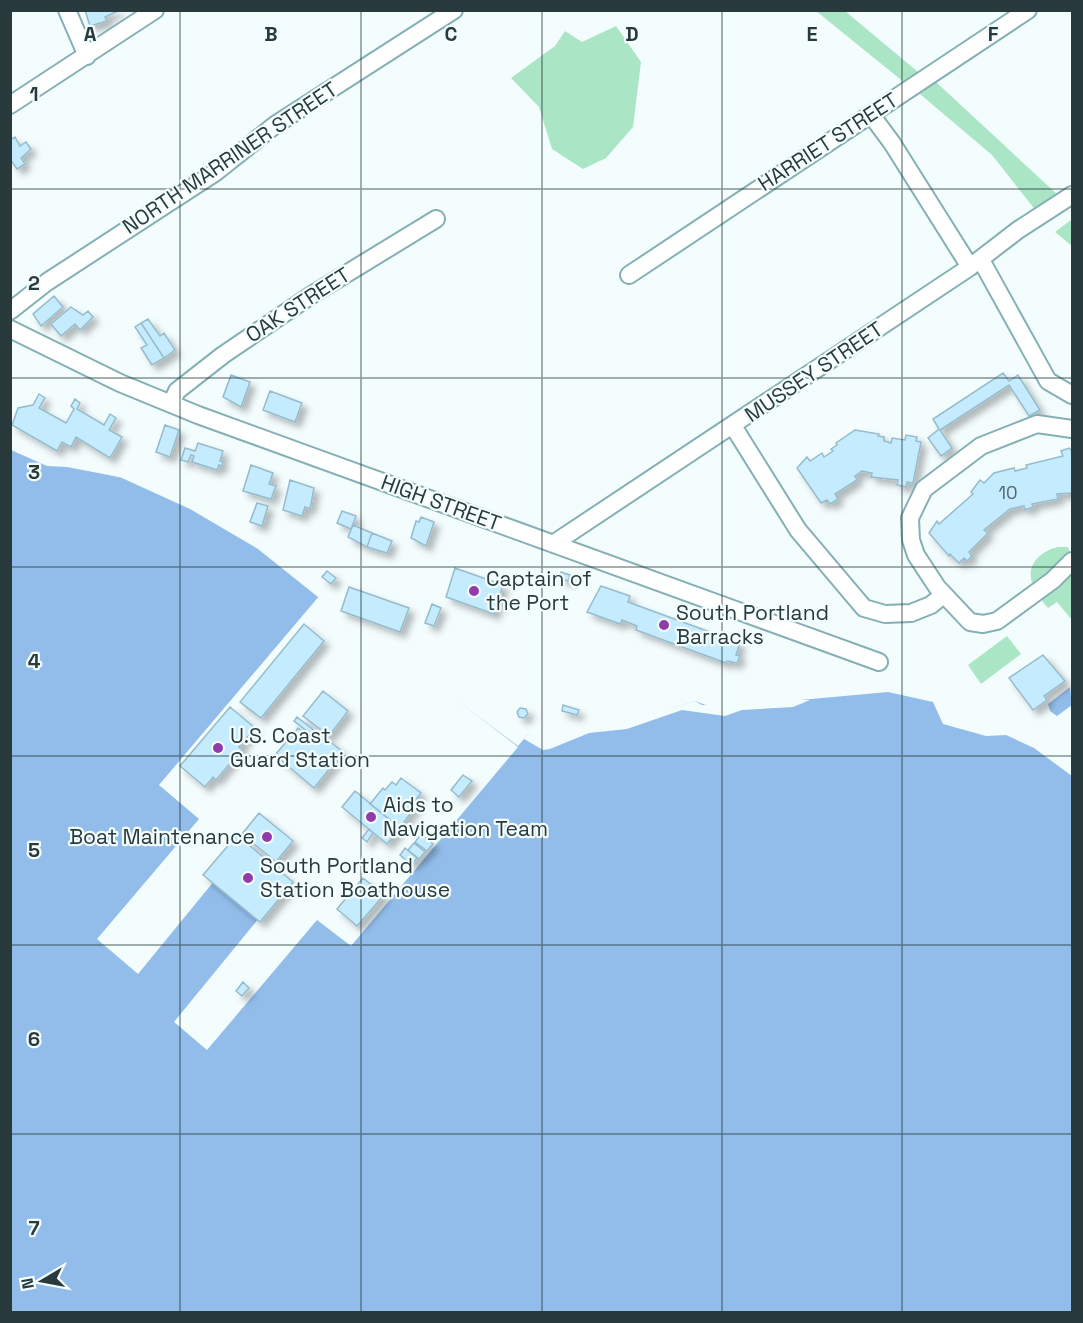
<svg xmlns="http://www.w3.org/2000/svg" width="1083" height="1323" font-family="'Space Grotesk',sans-serif">
<defs>
<filter id="shadow"><feDropShadow dx="5.5" dy="5.5" stdDeviation="3" flood-color="#0004"/></filter>
</defs>
<rect width="100%" height="100%" fill="#f4fdfe"/>
<path fill="#aae6c5" d="M816 11H845L918 72 905 83Z
M616 26 641 62 633 127 606 158 583 169 552 149 539 107 511 78 555 46 565 31 582 42Z
M936 82 1059 196 1036 211 992 155 920 94Z
M1071 220 1072 221V246L1055 232Z
M1058 547H1068L1070 552 1062 562 1032 583C1026 564 1041 551 1058 547Z
M1072 574V620L1057 602 1048 608 1042 601 1044 596Z
M1007 636 1021 654 981 684 968 665Z"/>
<path fill="#92bdeb" d="M10 447 122 478 190 509 258 549 318 597 518 746 528 734 551 740 617 725 695 701 714 708 888 692 933 702 958 721 978 727 1011 730 1072 758V1312H11Z
M1070 687 1072 705 1057 716 1050 711 1048 704Z"/>
<path fill="#f4fdfe" d="M11 444 47 456 120 475 119 477 67 467 47 466 11 450Z
M320 595 518 747 351 946 317 920 207 1050 174 1022 287 884 242 847 138 974 97 939 199 819 159 785Z
M789 700H810L793 707 742 710 725 716 682 710 627 729 589 733 550 749 543 750 524 739 528 734 551 737 584 728 620 723 695 701 702 705 731 706Z
M933 702 960 718 979 724 1012 727 1072 755V776L1034 748 1006 735 986 736 943 724Z"/>
<path fill="#c4ebfe" stroke="#95bbcc" stroke-width="1.5" filter="url(#shadow)" d="M85 10H120L105 17 107 21 90 26Z
M15 137 20 146 26 142 31 149 21 158 25 164 17 169 10 159V140Z
M54 296 63 307 41 326 33 314Z
M71 307 83 315 88 311 93 317 80 330 75 324 61 336 51 324Z
M148 319 160 336 164 333 175 350 164 358 141 323Z
M141 323 164 358 152 365 141 348 147 345 135 327Z
M1003 373 1009 381 1018 375 1040 410 1029 416 1009 385 940 430 952 448 941 456 928 438 939 429 933 419Z
M231 375 250 382 241 407 223 397Z
M270 391 302 403 295 422 263 410Z
M39 394 45 398 39 408 66 423 74 409 71 406 75 399 80 403 77 409 104 425 110 414 116 418 109 430 122 437 110 458 76 437 71 447 62 442 57 451 12 425 18 408 33 405Z
M165 425 179 430 170 457 156 452Z
M855 430 879 434 878 436 884 437V441L891 443 892 438 905 440 906 435 917 437 916 441 921 442 913 483 907 482 906 487 897 485 898 480 871 477 872 473 862 471 855 476 857 480 835 494 838 499 830 504 827 500 821 503 797 468 807 457 810 461 822 453 824 457 833 451 831 449 837 445 836 443Z
M198 443 223 451 220 461 223 462 222 466 219 465 217 470 192 462 194 456 191 455 188 462 181 460 185 448 195 451Z
M1069 448 1072 451V493L1057 494 1058 499 1032 504 1033 507 1025 510 1024 506 1010 509 984 530 988 533 969 552 972 556 967 561 964 558 959 563 950 554 949 556 929 533 937 521 939 524 973 494 971 492 980 480 984 483 994 473 1014 468 1015 471 1027 468 1026 465 1063 456 1061 451Z
M251 465 273 473 269 484 276 486 271 499 243 491Z
M290 480 314 488 310 509 305 507 302 516 283 510Z
M257 503 268 506 262 526 250 522Z
M342 511 356 516 351 529 337 523Z
M421 517 434 522 426 546 411 538 416 521 419 522Z
M353 525 372 533 367 547 348 537Z
M372 533 392 541 387 553 367 547Z
M455 568 503 585 494 614 446 597Z
M327 571 336 578 331 584 322 577Z
M561 572 570 575 568 581 559 578Z
M601 586 630 596 628 602 740 643 736 655 740 656 737 663 727 661 726 663 636 630 637 626 622 620 620 624 587 612Z
M349 587 409 608 400 632 341 611Z
M432 604 441 608 434 626 425 623Z
M304 624 324 641 261 718 240 702Z
M1043 655 1065 681 1044 696 1047 700 1033 710 1009 678Z
M323 691 348 711 329 736 303 716Z
M563 705 579 710 577 715 562 711Z
M230 707 255 728 239 747 242 749 216 780 213 777 205 787 180 766Z
M520 708 526 709 528 714 524 718 519 717 517 712Z
M297 717 316 732 313 736 294 721Z
M298 728 312 739 318 732 343 752 314 788 275 755Z
M463 775 472 781 459 797 451 790Z
M401 778 421 793 414 802 417 804 400 828 370 804 383 788 385 790 392 782 396 785Z
M355 791 400 828 387 844 342 807Z
M259 813 293 841 276 862 242 834Z
M369 829 373 833 367 842 362 838Z
M421 834 433 844 427 851 415 842Z
M237 835 293 882 260 922 203 875Z
M414 843 425 852 419 859 408 850Z
M405 848 417 858 412 865 400 855Z
M363 878 384 895 357 926 337 909Z
M243 982 249 988 242 996 236 991Z"/>
<g fill="none" stroke-linecap="round" stroke-linejoin="round">
<g stroke="#84b0b5" stroke-width="20">
<path id="minor" d="M67 10 87 56
M10 105 155 10
M872 116 892 143 970 267
M981 260 1048 381 1072 395
M629 275 1028 10
M10 311 47 282 216 172 275 125 454 10
M10 329 120 383 198 415 879 662
M171 404 177 391 223 355 310 296 436 219
M733 426 798 530 864 608 885 614 911 613 931 605 943 595
M1072 429 1037 424 981 446 924 489 910 518 911 540 916 555 937 587 970 622 983 624 997 621 1053 580 1072 561
M553 544 970 267 1018 230 1072 195"/>
</g>
<use href="#minor" stroke="#fff" stroke-width="16"/>
</g>
<path fill="none" stroke="#283a3c" stroke-width="1.5" stroke-opacity="0.55" d="M180 10V1312M361 10V1312M542 10V1312M722 10V1312M902 10V1312M10 189H1072M10 378H1072M10 567H1072M10 756H1072M10 945H1072M10 1134H1072"/>
<g fill="#913caa" stroke="#f4fdfe" stroke-width="2">
<circle cx="474" cy="591" r="6"/>
<circle cx="664" cy="625" r="6"/>
<circle cx="218" cy="748" r="6"/>
<circle cx="371" cy="817" r="6"/>
<circle cx="267" cy="837" r="6"/>
<circle cx="248" cy="878" r="6"/>
</g>
<g text-anchor="middle" stroke-width="4.5" stroke-linejoin="round" paint-order="stroke">
<g font-size="18" fill="#4f666c">
<text x="1008" y="499">10</text>
</g>
<g font-size="21" fill="#283a3c" stroke="#f4fdfe">
<text transform="translate(828 142) rotate(-33)" y="7">HARRIET STREET</text>
<text transform="translate(230 158) rotate(-34)" y="7">NORTH MARRINER STREET</text>
<text transform="translate(298 305) rotate(-33)" y="7">OAK STREET</text>
<text transform="translate(814 372) rotate(-34)" y="7">MUSSEY STREET</text>
<text transform="translate(441 503) rotate(20)" y="7">HIGH STREET</text>
</g>
<g font-size="21" fill="#283a3c" stroke="#f4fdfe" text-anchor="start">
<text x="486" y="586">Captain of<tspan x="486" dy="24">the Port</tspan></text>
<text x="676" y="620">South Portland<tspan x="676" dy="24">Barracks</tspan></text>
<text x="230" y="743">U.S. Coast<tspan x="230" dy="24">Guard Station</tspan></text>
<text x="383" y="812">Aids to<tspan x="383" dy="24">Navigation Team</tspan></text>
<text x="255" y="844" text-anchor="end">Boat Maintenance</text>
<text x="260" y="873">South Portland<tspan x="260" dy="24">Station Boathouse</tspan></text>
</g>
</g>
<g font-size="20" text-anchor="middle" font-weight="bold" fill="#283a3c" stroke="#f4fdfe" stroke-width="4.5" stroke-linejoin="round" paint-order="stroke">
<text x="90" y="41">A</text>
<text x="271" y="41">B</text>
<text x="451" y="41">C</text>
<text x="632" y="41">D</text>
<text x="812" y="41">E</text>
<text x="993" y="41">F</text>
<text x="34" y="101">1</text>
<text x="34" y="290">2</text>
<text x="34" y="479">3</text>
<text x="34" y="668">4</text>
<text x="34" y="857">5</text>
<text x="34" y="1046">6</text>
<text x="34" y="1235">7</text>
</g>
<rect width="1083" height="1323" fill="none" stroke="#283a3c" stroke-width="24"/>
<g transform="translate(42 1281) rotate(260)" stroke="#f4fdfe" stroke-width="4.5" paint-order="stroke">
<path d="M0-4.5L10 22L0 15L-10 22Z" fill="#283a3c"/>
<text y="-9" font-size="16" font-weight="bold" text-anchor="middle" fill="#283a3c">N</text>
</g>
</svg>
